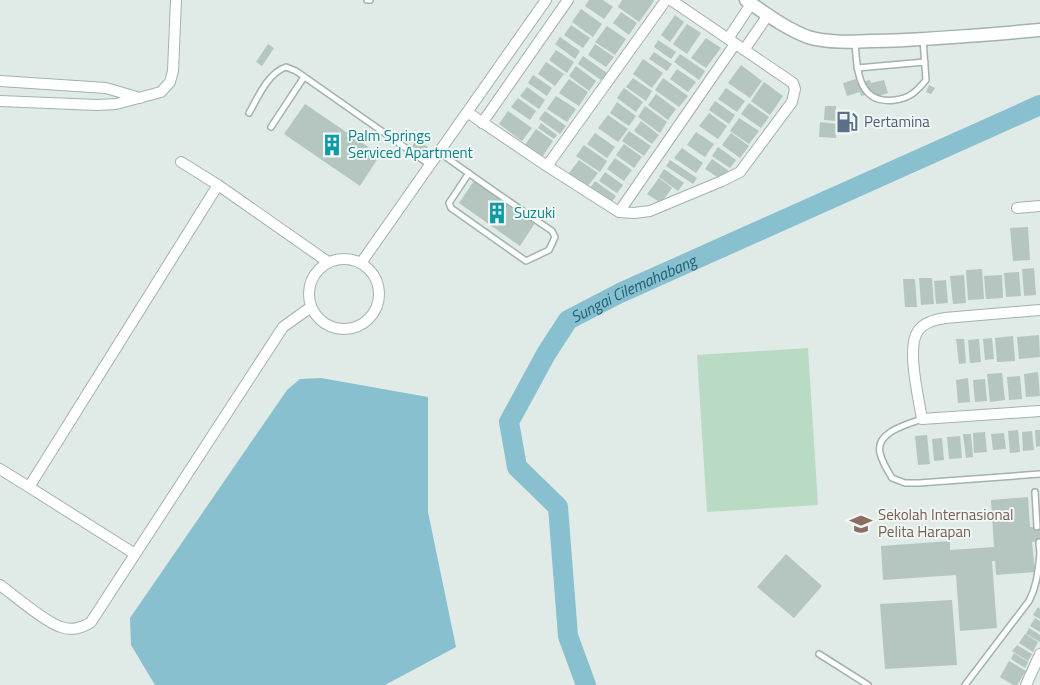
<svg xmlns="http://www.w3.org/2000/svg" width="1040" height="685" font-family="'Titillium Web',sans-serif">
<rect width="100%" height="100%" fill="#e0eae6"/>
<path fill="#b9dbc4" d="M808 348 818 505 707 512 697 355Z"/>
<path fill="#88c0cf" d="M321 378 428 397V512L456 647 385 685H155L131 645 130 618 287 390 300 379Z"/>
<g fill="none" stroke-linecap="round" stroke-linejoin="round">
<path stroke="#88c0cf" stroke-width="20" id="s1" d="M586 685 568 636 558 507 517 467 509 422 546 354 568 320 620 293 1040 105"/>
</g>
<path fill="#b5c5bf" d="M589 0H603L613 7 604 19 585 6Z
M622 0H653L654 1 639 22 618 7Z
M581 9 602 24 593 37 572 22Z
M621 12 637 23 629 35 613 23Z
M675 15 684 22 670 42 661 35Z
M687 24 701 33 687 54 673 44Z
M571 25 590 38 583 48 564 35Z
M607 26 626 39 615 55 595 42Z
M560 37 580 51 575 59 555 44Z
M706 38 721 48 706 68 691 58Z
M658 40 676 52 671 59 654 47Z
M268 44 274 48 262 66 256 62Z
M595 44 614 57 606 67 588 55Z
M556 50 574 62 567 73 549 60Z
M654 52 672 64 667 71 649 59Z
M680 54 705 71 699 80 674 62Z
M583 56 607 73 601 80 578 64Z
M643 59 663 73 652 88 633 74Z
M546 62 564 74 555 86 538 74Z
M741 65 762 81 750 98 728 83Z
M576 66 596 81 589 91 569 76Z
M677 69 696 82 688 92 670 79Z
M533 75 552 88 547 96 528 83Z
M633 78 652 91 646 101 626 87Z
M663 78 688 96 679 107 655 90Z
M569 79 588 92 579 106 559 93Z
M856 79 857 83 870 80 871 83 884 80 888 93 875 97 874 93 861 96 860 92 847 96 843 83Z
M764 82 783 96 770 115 751 101Z
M929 85 935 88 931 94 926 92Z
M527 87 545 100 539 109 520 96Z
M624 88 643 102 636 112 617 98Z
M726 88 745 101 737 112 718 99Z
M656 94 676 109 668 120 648 105Z
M556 96 576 109 567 122 547 109Z
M518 98 536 111 530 120 511 107Z
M715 101 735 115 729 124 709 110Z
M617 102 636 116 629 126 610 113Z
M749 103 769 117 761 128 741 114Z
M305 104 380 155 360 186 284 134Z
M645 106 667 122 660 133 638 117Z
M825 106H836V121L824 120Z
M508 111 532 128 522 141 499 124Z
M545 111 566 126 560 134 539 119Z
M709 113 727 126 718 139 699 126Z
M608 115 628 129 618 142 598 128Z
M739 118 759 131 749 144 730 131Z
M641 121 659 135 652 144 634 131Z
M820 122 837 124 836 138 819 137Z
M541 123 557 135 554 139 538 128Z
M536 129 553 141 542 157 525 145Z
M629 131 651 146 644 156 622 141Z
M696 132 714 144 705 157 687 145Z
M595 133 615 147 607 158 587 144Z
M731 133 749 146 740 158 722 145Z
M417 139 428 147 423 154 412 146Z
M624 144 642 157 634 168 616 155Z
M584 145 607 161 600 172 576 156Z
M718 147 736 160 730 168 712 156Z
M682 148 703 163 696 173 674 158Z
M615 158 632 170 624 181 607 169Z
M712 159 729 171 722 180 705 169Z
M579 160 598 173 588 186 569 173Z
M670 160 697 178 693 184 666 166Z
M664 169 684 183 678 191 659 177Z
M605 172 623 185 617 193 599 181Z
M659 178 672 188 661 203 647 194Z
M474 181 535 223 520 246 459 203Z
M595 181 616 196 611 203 590 188Z
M1028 227 1030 260 1013 261 1010 228Z
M1034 268 1036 295 1024 296 1022 269Z
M982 269 984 299 968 300 966 270Z
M1019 272 1021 296 1006 297 1004 273Z
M964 275 966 303 953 304 950 276Z
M1002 275 1003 298 986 299 984 276Z
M919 278H932L934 304 921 305Z
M903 279H915L917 307H905Z
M946 280 948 303 936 304 934 281Z
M1039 335 1040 357 1019 359 1017 337Z
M1013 336 1015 361 997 362 995 338Z
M992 338 994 359 985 360 983 339Z
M956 339H964L966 363 959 364Z
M979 339 981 362 970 363 968 340Z
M1038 372 1040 396 1026 397 1024 374Z
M1002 373 1005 400 990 402 987 374Z
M1020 376 1022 399 1009 400 1007 377Z
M968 378 970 402 958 403 956 380Z
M985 379 987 401 975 402 973 380Z
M1018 430 1020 452 1010 453 1008 431Z
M1035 430H1040V446L1036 447Z
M1032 431 1034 450 1023 451 1022 432Z
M985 432 987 452 974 453 973 433Z
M1004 433 1006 449 993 450 991 434Z
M963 434H971L973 457 966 458Z
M927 435 930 464 918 465 915 436Z
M960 436 962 458 949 459 947 437Z
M942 438 944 460 934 461 932 439Z
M1028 497 1030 527H1040V541L1032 542 1035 572 996 575 995 561H992L997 628 960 631 956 575 883 580 881 546 950 541V550L994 547 991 500Z
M786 554 822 586 794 618 757 587Z
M952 600 957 665 885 669 880 604Z
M1038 607 1040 609V619L1033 615Z
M1035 618 1040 621V632L1030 626Z
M1029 628 1040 635V642L1026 634Z
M1025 634 1038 642 1033 652 1019 643Z
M1017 645 1032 654 1028 661 1012 651Z
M1014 653 1028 662 1025 668 1011 659Z
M1009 661 1026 671 1017 685H1013L1000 677Z"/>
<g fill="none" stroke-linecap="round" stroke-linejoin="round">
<g stroke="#a3b2ad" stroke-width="8">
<path id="service" d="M367 0H370
M855 43C857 70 858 105 895 100 910 98 916 92 926 80L923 40
M857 68 925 62
M249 113C258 97 268 73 286 67L296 71 430 165
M271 127 304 77
M439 152C476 179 514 205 552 231L555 237 549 250 526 261 451 208 449 203 469 173
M922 419C908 424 875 432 880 453 882 462 887 470 892 478L905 483H919L1040 474
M1035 492 1037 527
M1039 542 1040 554
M819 654 868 685
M965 685 1029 601C1037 586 1038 571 1040 554"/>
</g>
<g stroke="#a3b2ad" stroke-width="12">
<path id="minor" d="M728 39 751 4
M744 50 768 15
M0 81 106 88 140 98
M0 101 97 105 116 104 161 92 170 82 173 71 176 0
M467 112 547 166 619 212 634 213 650 211 722 181 740 172 792 102 795 89 793 83 671 0
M482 123 568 0
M181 162 218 185
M547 166 666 0
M1017 208 1040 206
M619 212 735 44
M309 294a35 35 0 1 1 70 0a35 35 0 1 1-70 0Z
M361 263 546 0
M1040 310 945 318C935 320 924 322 918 331 906 347 919 400 922 419L1040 411
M0 469 29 487
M135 554 29 487 218 185 328 262
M0 585C15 596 45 622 61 627 71 631 83 628 91 622L283 327 311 307
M1026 685 1040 654"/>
</g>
<g stroke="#a3b2ad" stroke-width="15">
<path id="tertiary" d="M746 0C765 13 786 29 808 37 828 43 852 42 873 41 928 40 984 35 1040 30"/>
</g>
<use href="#service" stroke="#fff" stroke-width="5"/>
<use href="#minor" stroke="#fff" stroke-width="10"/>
<use href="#tertiary" stroke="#fff" stroke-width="12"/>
</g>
<defs>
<g id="fuel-bare" transform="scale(1.725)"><path d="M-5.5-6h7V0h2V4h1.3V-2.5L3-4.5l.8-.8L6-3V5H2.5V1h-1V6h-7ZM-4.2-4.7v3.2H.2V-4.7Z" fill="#5c6f8a" stroke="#f0f7f4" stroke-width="2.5" paint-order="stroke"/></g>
<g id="building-bare" transform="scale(1.725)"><path d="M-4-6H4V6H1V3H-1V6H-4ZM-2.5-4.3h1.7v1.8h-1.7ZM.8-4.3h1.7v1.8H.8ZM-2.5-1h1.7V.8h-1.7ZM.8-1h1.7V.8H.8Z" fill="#0f9aa8" stroke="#f0f7f4" stroke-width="2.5" paint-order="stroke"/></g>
<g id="school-bare" transform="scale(1.725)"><path d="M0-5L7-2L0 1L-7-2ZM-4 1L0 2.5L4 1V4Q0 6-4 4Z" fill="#8d6e63" stroke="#f0f7f4" stroke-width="2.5" paint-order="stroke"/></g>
</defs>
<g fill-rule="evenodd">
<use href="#fuel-bare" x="847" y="122"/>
<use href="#building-bare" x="332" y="145"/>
<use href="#building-bare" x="497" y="213"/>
<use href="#school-bare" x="861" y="524"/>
</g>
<g text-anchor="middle" stroke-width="4" stroke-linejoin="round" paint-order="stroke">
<g font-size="15" fill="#4e5e75" stroke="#f0f7f4" text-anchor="start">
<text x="864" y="127">Pertamina</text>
</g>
<g font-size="15" fill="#0d838f" stroke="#f0f7f4" text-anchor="start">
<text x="348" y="141">Palm Springs<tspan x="348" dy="17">Serviced Apartment</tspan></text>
<text x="514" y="218">Suzuki</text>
</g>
<g font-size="15" fill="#785e54" stroke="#f0f7f4" text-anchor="start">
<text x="878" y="520">Sekolah Internasional<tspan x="878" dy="17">Pelita Harapan</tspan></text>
</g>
<g font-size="16" font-style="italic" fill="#1d6174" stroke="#f0f7f4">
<text dy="6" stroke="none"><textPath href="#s1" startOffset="475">Sungai Cilemahabang</textPath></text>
</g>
</g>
</svg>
